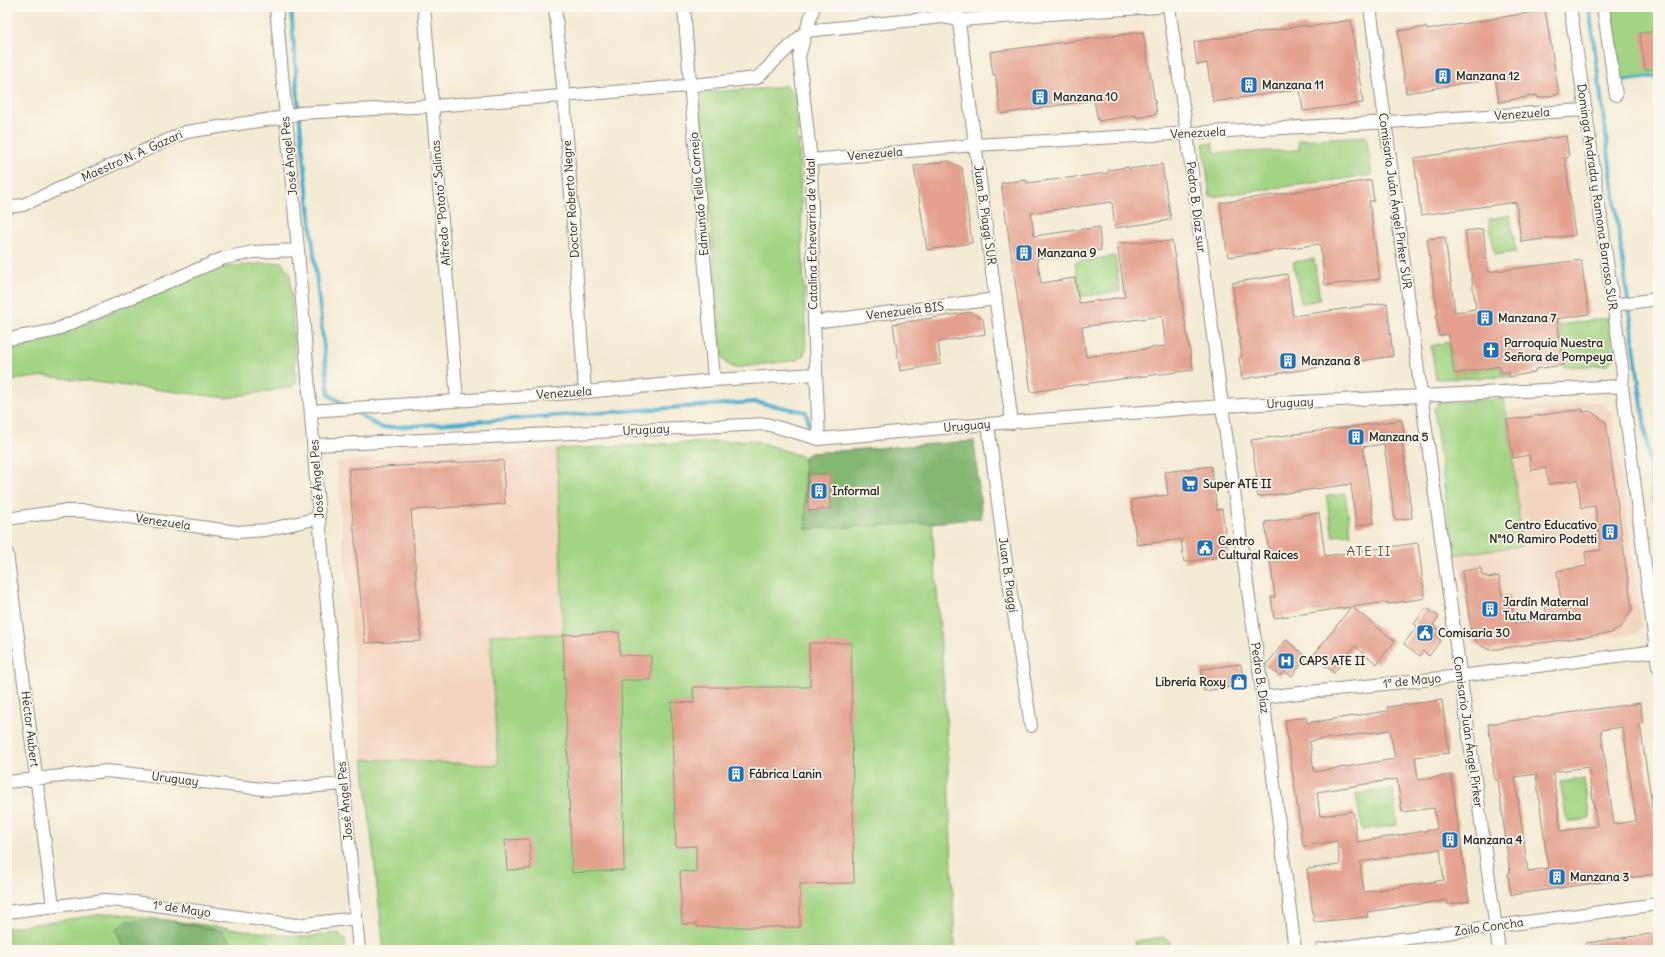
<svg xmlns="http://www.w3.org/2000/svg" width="1665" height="957" font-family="Delius,sans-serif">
<rect width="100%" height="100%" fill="#fbf7ec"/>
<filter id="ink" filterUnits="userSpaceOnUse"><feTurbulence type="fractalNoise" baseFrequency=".025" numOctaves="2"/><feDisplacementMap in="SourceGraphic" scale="8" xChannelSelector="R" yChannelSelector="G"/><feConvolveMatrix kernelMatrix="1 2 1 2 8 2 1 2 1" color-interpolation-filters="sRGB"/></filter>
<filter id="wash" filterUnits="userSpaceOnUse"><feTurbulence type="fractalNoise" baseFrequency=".012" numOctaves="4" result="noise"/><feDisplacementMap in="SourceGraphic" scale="16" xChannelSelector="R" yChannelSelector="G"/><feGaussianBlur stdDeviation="0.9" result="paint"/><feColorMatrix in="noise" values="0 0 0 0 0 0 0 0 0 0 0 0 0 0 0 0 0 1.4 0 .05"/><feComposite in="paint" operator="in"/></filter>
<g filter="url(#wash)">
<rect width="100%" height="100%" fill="#f4ebd4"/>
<path fill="#f3d4be" d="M1598 401 1612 413 1642 626 1635 634 1490 654 1474 645 1462 571 1453 555 1522 546 1513 458 1505 410Z
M557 449 563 635H490L498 765 363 759 336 462Z"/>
<path fill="#a3d483" stroke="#678057" d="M1612 7H1658V75L1622 81Z
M785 85 797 95 806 349 804 355 797 360 734 368 727 364 722 356 700 98 706 92 773 88Z
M1366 136 1372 175 1210 197 1203 144 1213 143 1215 153 1299 150 1298 140Z
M1510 215 1516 252 1494 255 1489 219Z
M1115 256 1120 291 1080 297 1075 262Z
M1314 259 1320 300 1301 303 1293 262Z
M281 262 290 273 296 383 292 387 227 398 45 376 7 381V349L37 344 213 268Z
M1608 318 1614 359 1608 365 1564 367 1559 325Z
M1449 342 1454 374 1500 366 1501 373 1509 372V377L1436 379 1431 346Z
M1504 399 1513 458 1522 546 1453 555 1434 410 1438 403Z
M753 440 804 457 806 529 932 523 946 714 955 950H384L363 759 498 765 490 635 563 634 557 449Z
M1345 494 1351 534 1333 536 1326 496Z
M1584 779 1590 819 1567 822 1560 782Z
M1393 789 1397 825 1362 830 1356 794Z
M111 913 290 936 305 937 339 933 345 940 346 950H7V928Z
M1163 937 1170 942V950H1136L1135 941Z"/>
<path fill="#82b671" stroke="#56704e" d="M974 441 982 518 932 523 806 529 804 457 810 453Z
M166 920 222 931 233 944 232 950H124L116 930 126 921Z"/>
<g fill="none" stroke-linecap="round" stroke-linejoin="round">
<path stroke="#4badca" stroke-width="4" d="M291 7 299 113 329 395 345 405
M1589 7 1658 526
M1622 81 1658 76
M356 412 381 428 755 402 806 412 810 429"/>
</g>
<g id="blocks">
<path fill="#e4a18e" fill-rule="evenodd" d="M1545 10 1559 94 1538 98 1537 95 1499 102 1495 78 1406 93 1398 31 1426 27V30Z
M1351 20 1363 103 1303 111 1300 89 1213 102 1207 63 1197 65 1194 42 1307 25V27Z
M1658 31V68L1645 70 1640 33Z
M1143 32 1157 114 1136 118V115L1098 121 1094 100 1001 114 995 74 993 75 990 52Z
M1566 136 1569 157 1565 158 1575 235 1521 242 1516 202 1421 215 1414 158Z
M949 161 962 168 972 243 927 250 914 166Z
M1162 164 1171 220 1115 228 1112 202 1031 213 1034 236 1099 227 1101 250 1037 258 1041 283 1075 278 1079 303 1125 297 1117 243 1172 241 1193 370 1090 383 1031 392 1001 183 1026 180 1027 183 1108 173V170L1129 167V169ZM1162 316 1166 346 1086 357 1082 327Z
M1371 180 1374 201H1369L1380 279 1325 285 1320 244 1228 257 1220 203Z
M1483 229 1488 272 1581 260 1589 314 1557 319 1564 365 1535 369V372L1509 377V372L1501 373 1500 366 1454 374 1448 334 1439 336 1436 315 1438 314 1427 239 1445 237 1455 312 1476 309 1465 231Z
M1287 274 1293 316 1387 303 1393 356 1242 379 1239 358 1242 357 1232 283Z
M971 312 983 319 985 334 938 342 941 364 900 371 893 324Z
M1583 409V412L1590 411 1606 422 1632 609 1620 629 1613 630V633L1489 650 1476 642 1475 635 1472 636 1462 571 1481 568 1482 576H1487L1488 578 1499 576 1502 596 1510 595 1515 624 1547 619 1545 603 1561 601 1557 571 1587 566 1585 552 1601 550 1595 506 1581 508 1578 480 1548 484 1546 468 1531 470 1529 455 1513 458 1507 420Z
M1402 420 1405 441H1402L1412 518 1395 520 1384 444 1363 447 1374 523 1356 526 1351 484 1258 497 1255 478H1257L1251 440Z
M503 460 505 504 411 510 421 641 365 643 348 469Z
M1211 466 1217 510 1222 509 1228 556 1184 562 1181 539 1137 545 1131 500 1168 495 1165 472Z
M808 474H830V509L808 511Z
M1319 513 1325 556 1418 543 1425 598 1388 604 1387 602 1352 607 1395 641 1377 664 1355 646 1334 673 1313 656 1351 607 1274 618 1271 597H1275L1265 522 1302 517V515Z
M1426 608 1439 617 1433 625 1439 630 1435 636 1441 640 1429 656 1423 651 1420 656 1404 644 1417 626 1414 624Z
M619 632 620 655 651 656V680H621L624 870 572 873 563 635Z
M1286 640 1307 657 1292 676 1284 672 1280 676 1266 665Z
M809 643H851L854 883 800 884V927H697V924H682L680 871 696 872V846L676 847 671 702 694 703 693 687H810Z
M1241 664 1244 685 1204 691 1201 669Z
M1442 700 1449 753 1415 757 1418 780 1451 775 1469 901 1448 905 1447 900 1367 912 1368 917 1314 922 1307 869 1340 865 1337 841 1303 846 1285 720 1306 717 1307 723 1388 711 1387 707ZM1390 730 1395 759 1314 772 1310 741ZM1397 779 1402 812 1434 808 1437 829 1357 842 1353 811 1320 816 1317 792ZM1440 849 1444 880 1364 892 1360 862Z
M1640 703 1643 724H1640L1658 847V874L1511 895 1508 874 1510 873 1498 780H1495L1492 761H1494L1488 724ZM1623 727 1636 821 1614 824 1601 730ZM1588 767 1597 826 1561 831 1553 772ZM1536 774 1548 868 1528 871 1515 777Z
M529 839 531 869 507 870 505 840Z
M1658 933V950H1586V943Z"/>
</g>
</g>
<g filter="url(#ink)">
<use href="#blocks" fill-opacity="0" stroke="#908b80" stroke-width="1"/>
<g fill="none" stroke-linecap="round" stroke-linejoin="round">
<g stroke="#908b80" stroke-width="14">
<path id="minor" d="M276 7 298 250 319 518 359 950
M424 7 457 400
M555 7 564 96 585 392
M684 7 714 380
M814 7 806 31 799 57 811 160 814 322 819 439
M957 7 1012 423
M1169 7 1187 134 1222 406 1263 697 1295 950
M1370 7 1424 416 1499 950
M1570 7 1584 99 1623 374 1622 386 1658 666
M1603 7 1616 95
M811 160 975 145 1372 123 1586 110
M7 207 23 205 186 132 285 117 299 113 433 106 549 97 675 87 757 78 806 31 943 17 959 20 1157 7
M1613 305 1658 299
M814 322 996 299
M7 339 53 331 224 258 253 252 298 250
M311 411 585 392 714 380 816 374
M988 424 1003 542 1031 726
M315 445 766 424 819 439 988 424 1222 406 1622 386
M7 519 62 511H85L237 532 266 530 319 518
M7 553 53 906
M1263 697 1460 676 1656 651
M7 782 107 771 272 790 343 784
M7 912 105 900 134 902 296 925 356 918
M1321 950 1658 904"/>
</g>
<use href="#minor" stroke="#fff" stroke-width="12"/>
</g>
</g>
<defs>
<g id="building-square" transform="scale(0.9)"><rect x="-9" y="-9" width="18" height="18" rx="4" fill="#1f6fb2" stroke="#fbf7ec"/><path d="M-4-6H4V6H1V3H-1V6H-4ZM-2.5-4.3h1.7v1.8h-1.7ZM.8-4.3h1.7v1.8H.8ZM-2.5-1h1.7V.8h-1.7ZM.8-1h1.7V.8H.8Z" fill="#fff"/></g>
<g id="church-square" transform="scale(0.9)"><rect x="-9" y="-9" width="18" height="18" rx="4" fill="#1f6fb2" stroke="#fbf7ec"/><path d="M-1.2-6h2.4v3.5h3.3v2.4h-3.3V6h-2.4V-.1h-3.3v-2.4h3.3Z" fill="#fff"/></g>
<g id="supermarket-square" transform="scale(0.9)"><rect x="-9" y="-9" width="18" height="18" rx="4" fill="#1f6fb2" stroke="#fbf7ec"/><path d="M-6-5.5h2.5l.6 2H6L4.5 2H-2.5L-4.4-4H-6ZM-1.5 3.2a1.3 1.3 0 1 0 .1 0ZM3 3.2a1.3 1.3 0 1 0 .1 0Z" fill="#fff"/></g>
<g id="civic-square" transform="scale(0.9)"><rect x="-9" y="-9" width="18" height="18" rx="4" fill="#1f6fb2" stroke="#fbf7ec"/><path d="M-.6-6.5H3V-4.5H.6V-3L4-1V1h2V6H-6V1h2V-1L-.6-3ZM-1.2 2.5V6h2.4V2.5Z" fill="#fff"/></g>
<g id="hospital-square" transform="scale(0.9)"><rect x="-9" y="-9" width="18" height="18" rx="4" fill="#1f6fb2" stroke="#fbf7ec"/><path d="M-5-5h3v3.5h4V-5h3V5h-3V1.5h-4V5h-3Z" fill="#fff"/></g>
<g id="shop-square" transform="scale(0.9)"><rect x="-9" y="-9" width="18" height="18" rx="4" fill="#1f6fb2" stroke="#fbf7ec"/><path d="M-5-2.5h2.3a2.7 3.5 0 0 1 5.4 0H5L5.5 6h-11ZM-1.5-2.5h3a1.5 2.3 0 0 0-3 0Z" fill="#fff"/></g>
</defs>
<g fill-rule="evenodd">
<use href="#building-square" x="1443" y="76"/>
<use href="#building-square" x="1249" y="85"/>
<use href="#building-square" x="1040" y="97"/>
<use href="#building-square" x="1024" y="253"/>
<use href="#building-square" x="1485" y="318"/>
<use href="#church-square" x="1491" y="350"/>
<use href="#building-square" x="1288" y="361"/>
<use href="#building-square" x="1356" y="437"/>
<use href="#supermarket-square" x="1190" y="484"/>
<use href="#building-square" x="819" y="491"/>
<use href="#building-square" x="1610" y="532"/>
<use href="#civic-square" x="1205" y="548"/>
<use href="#building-square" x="1490" y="609"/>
<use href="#civic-square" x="1425" y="633"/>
<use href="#hospital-square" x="1286" y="661"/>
<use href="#shop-square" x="1239" y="682"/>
<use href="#building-square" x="736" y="774"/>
<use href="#building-square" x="1450" y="840"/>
<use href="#building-square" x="1557" y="877"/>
</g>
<g text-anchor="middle" stroke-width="3.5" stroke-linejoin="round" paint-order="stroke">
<g font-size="12" font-weight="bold" fill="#2b2b2b" stroke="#fbf7ec" text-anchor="start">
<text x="1456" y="80">Manzana 12</text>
<text x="1262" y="89">Manzana 11</text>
<text x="1053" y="101">Manzana 10</text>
<text x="1037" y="257">Manzana 9</text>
<text x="1498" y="322">Manzana 7</text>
<text x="1504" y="347">Parroquia Nuestra<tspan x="1504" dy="14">Señora de Pompeya</tspan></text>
<text x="1301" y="365">Manzana 8</text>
<text x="1369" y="441">Manzana 5</text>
<text x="1203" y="488">Super ATE II</text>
<text x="832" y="495">Informal</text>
<text x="1597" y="529" text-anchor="end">Centro Educativo<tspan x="1597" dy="14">N°10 Ramiro Podetti</tspan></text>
<text x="1218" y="545">Centro<tspan x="1218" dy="14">Cultural Raíces</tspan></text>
<text x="1503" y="606">Jardín Maternal<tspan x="1503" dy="14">Tutu Maramba</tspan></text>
<text x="1438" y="637">Comisaría 30</text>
<text x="1299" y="665">CAPS ATE II</text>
<text x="1226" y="686" text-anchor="end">Librería Roxy</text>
<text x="749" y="778">Fábrica Lanin</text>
<text x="1463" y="844">Manzana 4</text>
<text x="1570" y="881">Manzana 3</text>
</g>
<g font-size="12" fill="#2b2b2b" stroke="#fbf7ec">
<text transform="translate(1522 114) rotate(-4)" y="4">Venezuela</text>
<text transform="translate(1198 133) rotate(-3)" y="4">Venezuela</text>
<text transform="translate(875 154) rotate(-5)" y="4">Venezuela</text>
<text transform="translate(132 156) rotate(-24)" y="4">Maestro N. A. Gazari</text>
<text transform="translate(289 156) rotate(-96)" y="4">José Ángel Pes</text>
<text transform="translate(699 194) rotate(-95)" y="4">Edmundo Tello Cornejo</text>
<text transform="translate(1597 197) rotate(82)" y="4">Dominga Andrada y Ramona Barroso SUR</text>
<text transform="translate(571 199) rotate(-94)" y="4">Doctor Roberto Negre</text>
<text transform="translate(1395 201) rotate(82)" y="4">Comisario Juán Ángel Pirker SUR</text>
<text transform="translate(441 203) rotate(-95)" y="4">Alfredo "Pototo" Salinas</text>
<text transform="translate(1196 207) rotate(83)" y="4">Pedro B. Díaz sur</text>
<text transform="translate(985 215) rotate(82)" y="4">Juan B. Piaggi SUR</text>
<text transform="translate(812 234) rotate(-91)" y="4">Catalina Echevarría de Vidal</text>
<text transform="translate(905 311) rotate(-7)" y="4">Venezuela BIS</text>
<text transform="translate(564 393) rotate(-4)" y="4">Venezuela</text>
<text transform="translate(1290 403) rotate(-3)" y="4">Uruguay</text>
<text transform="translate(967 426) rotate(-5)" y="4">Uruguay</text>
<text transform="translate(646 430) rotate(-3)" y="4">Uruguay</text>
<text transform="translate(317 479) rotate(-94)" y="4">José Ángel Pes</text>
<text transform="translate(163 522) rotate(8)" y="4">Venezuela</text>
<text transform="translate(1008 575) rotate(82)" y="4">Juan B. Piaggi</text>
<text transform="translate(1260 678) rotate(82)" y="4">Pedro B. Díaz</text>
<text transform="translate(1412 681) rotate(-6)" y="4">1º de Mayo</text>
<text transform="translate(30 729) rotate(83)" y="4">Héctor Aubert</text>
<text transform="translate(1468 732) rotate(82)" y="4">Comisario Juán Ángel Pirker</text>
<text transform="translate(175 779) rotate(7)" y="4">Uruguay</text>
<text transform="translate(345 801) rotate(-95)" y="4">José Ángel Pes</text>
<text transform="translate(182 909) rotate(8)" y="4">1º de Mayo</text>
<text transform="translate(1489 927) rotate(-8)" y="4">Zoilo Concha</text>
</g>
<g font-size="14" letter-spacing="1" fill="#6c544e" stroke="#fbf7ec">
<text x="1369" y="556">ATE II</text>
</g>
</g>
<rect width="1665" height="957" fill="none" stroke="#fbf7ec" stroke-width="24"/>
</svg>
